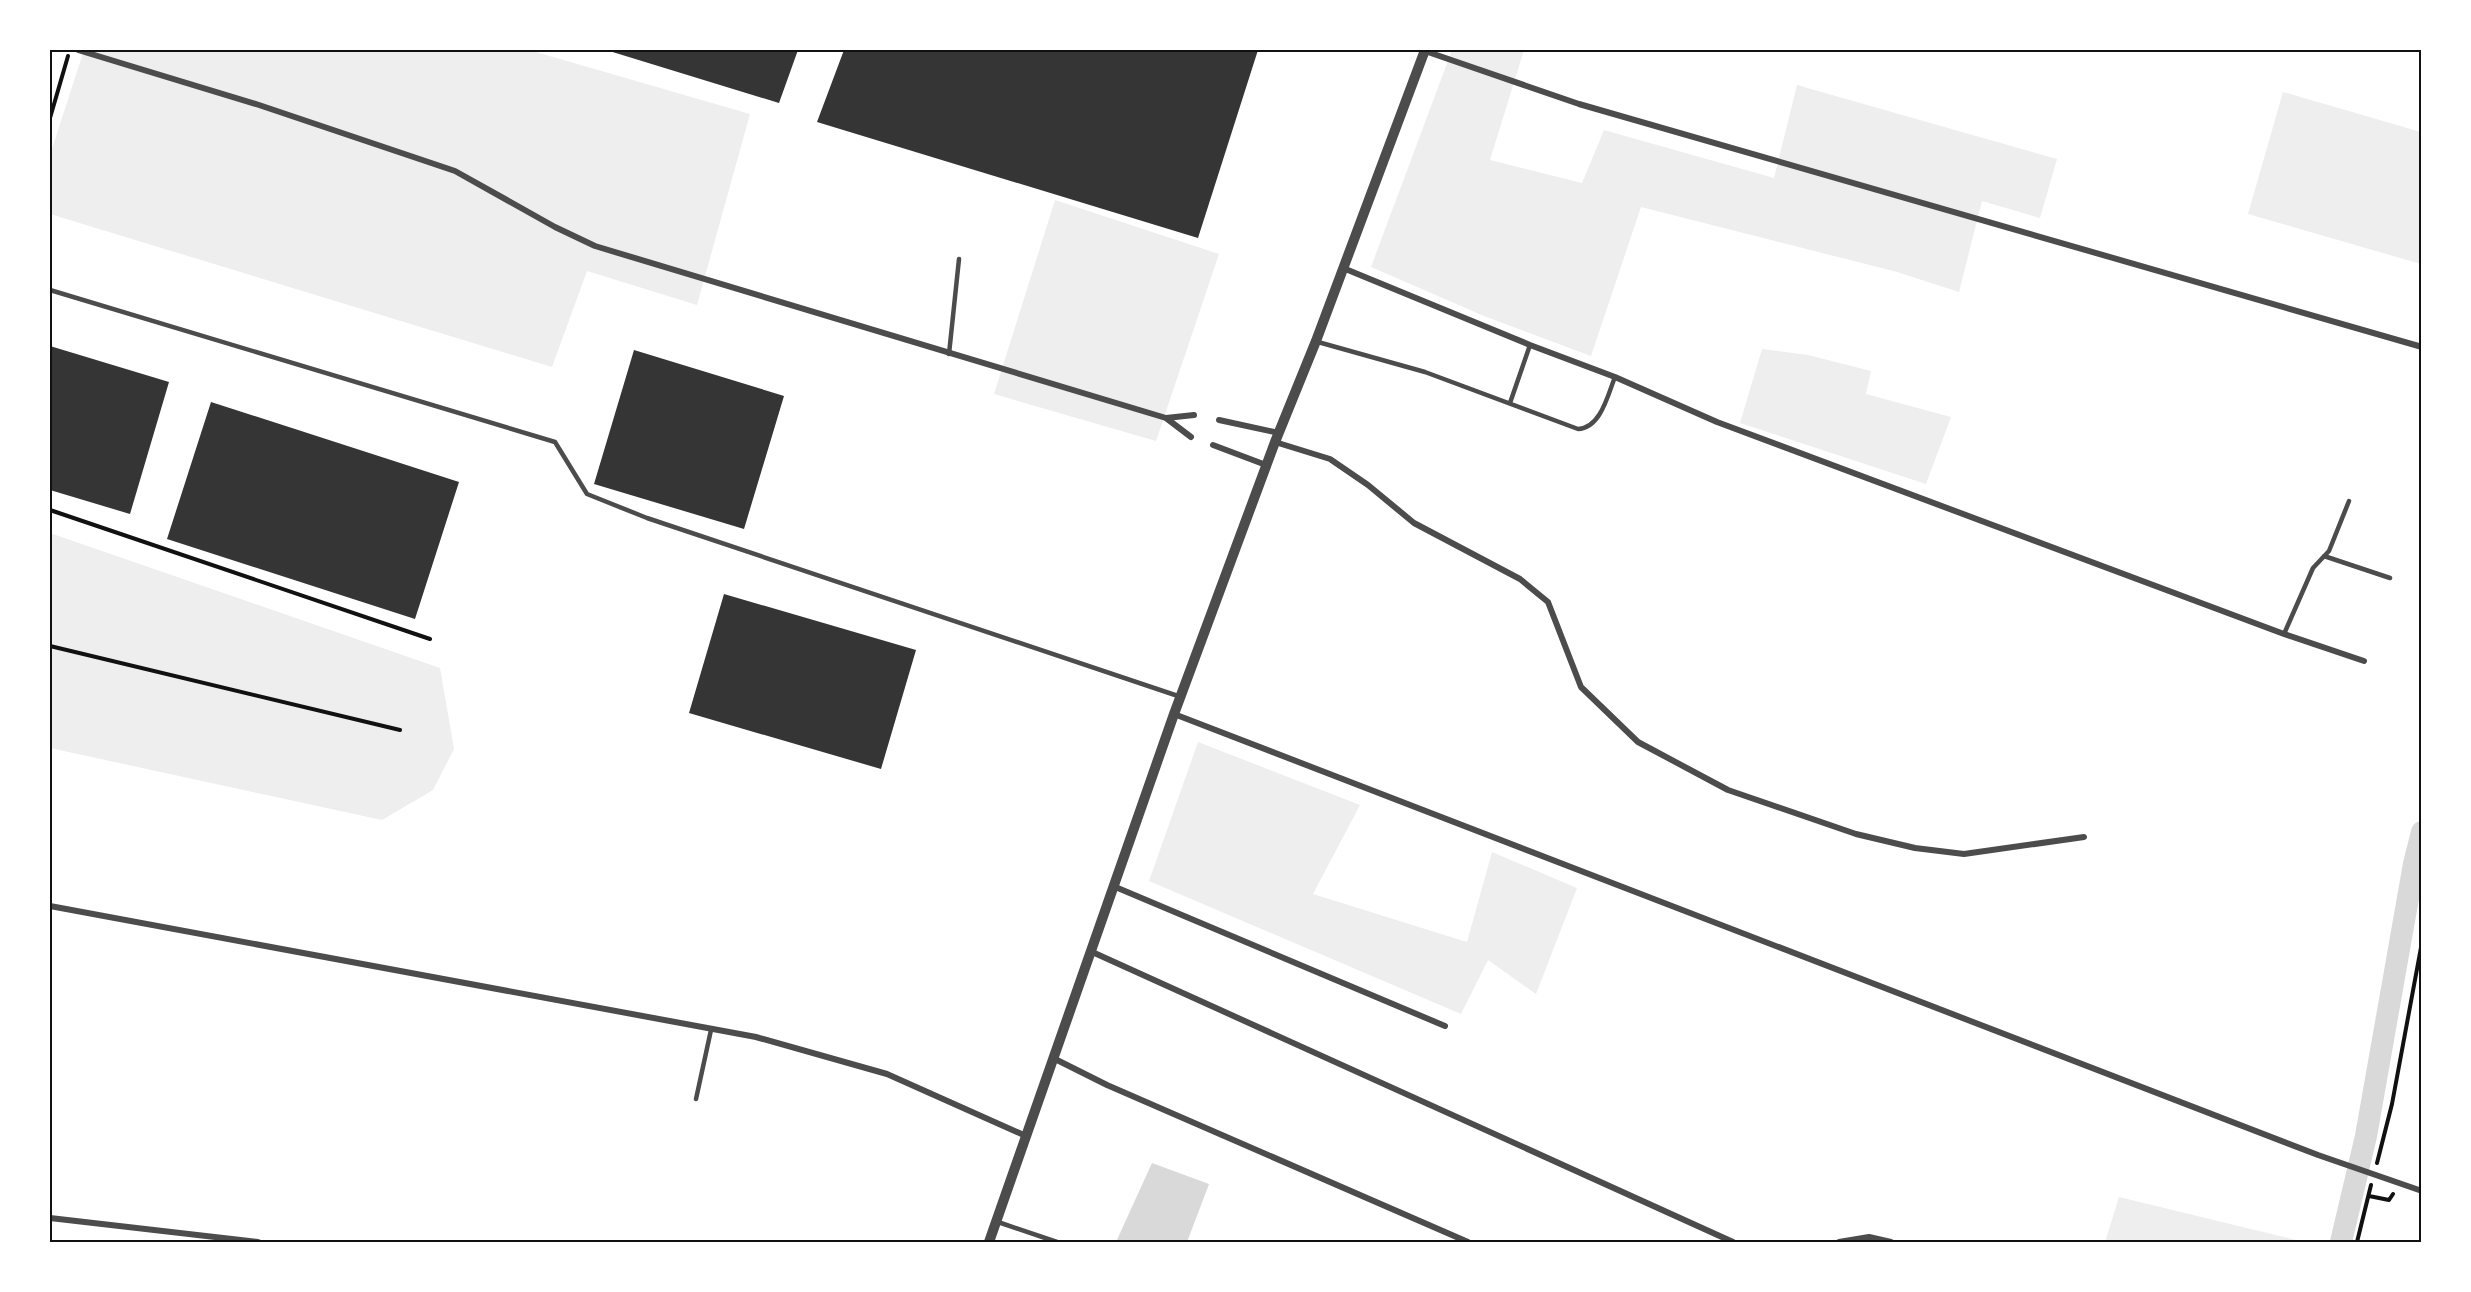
<svg xmlns="http://www.w3.org/2000/svg" width="2471" height="1292" font-family="Helvetica,sans-serif">
<rect width="100%" height="100%" fill="#fff"/>
<path fill="#eee" d="M84 50H529L750 114 697 305 587 271 552 367 50 214V155Z
M1452 50H1524L1490 160 1582 183 1604 130 1774 178 1797 85 2057 159 2040 218 1982 201 1959 292 1897 272 1641 207 1591 356 1484 316 1371 267Z
M2283 92 2421 132V264L2248 214Z
M1055 200 1219 254 1156 441 994 394Z
M1762 349 1808 355 1871 371 1866 394 1951 417 1926 484 1740 423Z
M50 533 440 668 454 749 433 790 382 820 50 748Z
M1198 742 1360 805 1313 894 1467 942 1492 852 1577 888 1536 994 1488 960 1461 1014 1149 881Z
M2119 1197 2304 1242H2105Z"/>
<path fill="#d9d9d9" d="M1152 1163 1209 1184 1187 1242H1116Z"/>
<g fill="none" stroke-linecap="round" stroke-linejoin="round">
<path stroke="#d9d9d9" stroke-width="22" d="M2341 1242 2366 1136 2414 864 2422 832"/>
</g>
<path fill="#353535" d="M606 50H798L779 103Z
M844 50H1258L1198 238 817 122Z
M50 346 169 382 130 514 50 490Z
M634 350 784 396 744 529 594 484Z
M211 402 459 482 415 619 167 539Z
M724 594 916 650 881 769 689 713Z"/>
<g fill="none" stroke-linecap="round" stroke-linejoin="round">
<path stroke="#111" stroke-width="4" d="M50 118 68 56
M50 510 430 639
M50 646 400 730
M2377 1163 2392 1104 2422 942
M2369 1196 2389 1200 2393 1194
M2357 1242 2371 1185"/>
<path stroke="#4c4c4c" stroke-width="4.5" d="M50 290 555 442 587 494 647 518 1181 697
M1318 342 1425 372 1578 429C1601 428 1608 394 1615 377
M949 354 959 259
M1510 403 1530 345
M2324 556 2390 578
M2284 634 2313 568 2329 551 2349 501
M696 1099 711 1030
M998 1222 1057 1242"/>
<path stroke="#4c4c4c" stroke-width="6" d="M78 50 259 105 455 171 555 227 595 246 1166 418 1191 437
M1425 51 1579 104 2422 347
M1343 268 1530 345 1615 377 1717 422 2284 634 2364 661
M1166 418 1194 415
M1219 420 1279 433
M1275 442 1330 459 1368 485 1414 523 1520 579 1548 602 1581 687 1638 742 1728 790 1856 834 1915 848 1964 854 2084 837
M1213 445 1266 465
M1174 714 2318 1155 2422 1191
M1113 886 1445 1026
M50 906 756 1037 887 1074 1026 1136
M1090 951 1733 1242
M1053 1058 1107 1085 1468 1242
M50 1218 258 1242
M1839 1242 1869 1237 1891 1242"/>
<path stroke="#4c4c4c" stroke-width="10" d="M989 1242 1174 714 1275 442 1316 341 1425 50"/>
</g>
<rect width="2471" height="1292" fill="none" stroke="#ffffff" stroke-width="102"/>
<rect x="51" y="51" width="2369" height="1190" fill="none" stroke="#111" stroke-width="2"/>
</svg>
